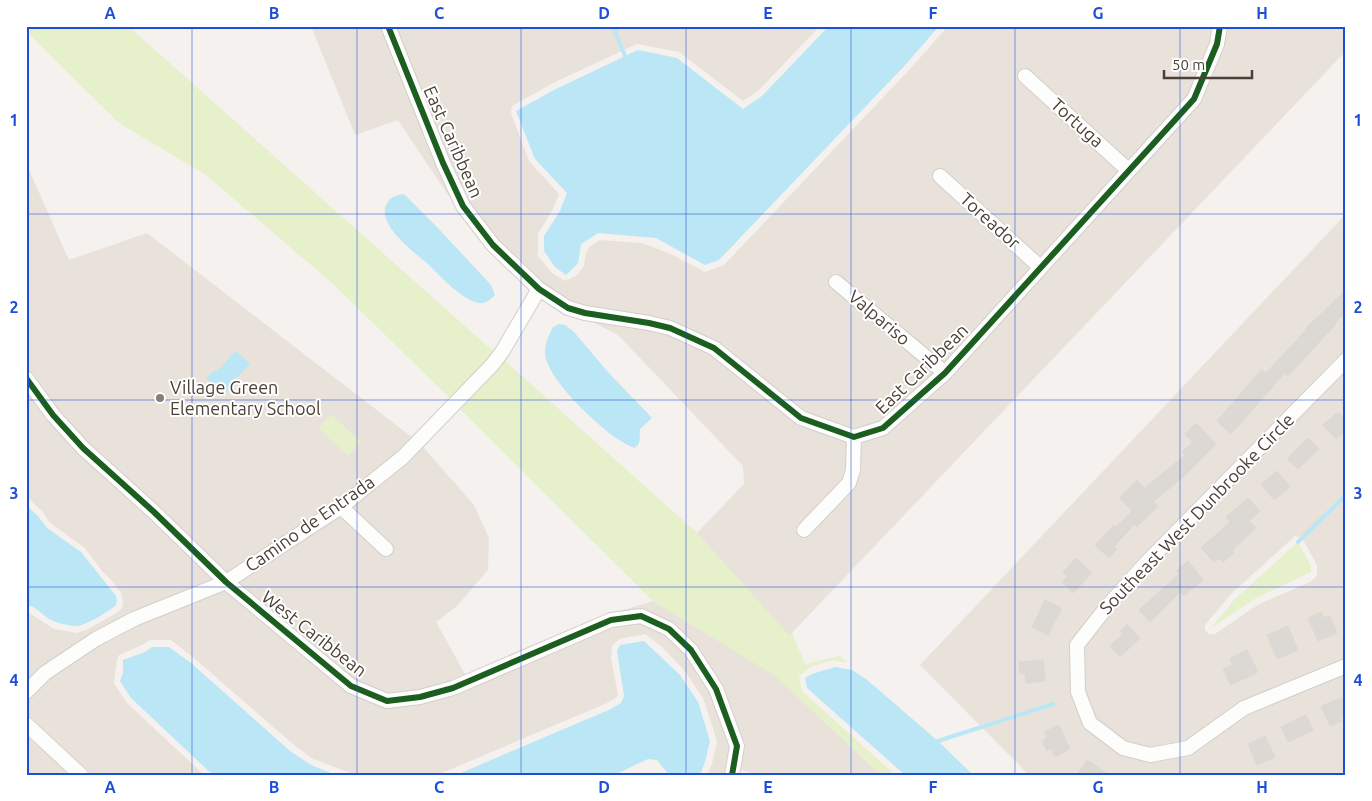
<svg xmlns="http://www.w3.org/2000/svg" width="1372" height="801" font-family="Ubuntu,sans-serif">
<rect width="100%" height="100%" fill="#f4f1ee"/>
<path fill="#e8e2db" fill-rule="evenodd" d="M311 26H382L458 210 398 120 355 135Z
M395 26H820L758 91 743 101 679 52 637 44 553 83 512 106 511 113 529 161 559 194 554 207 538 234V253L537 255 552 273 565 281 576 276 584 266 586 253 589 247 600 240 642 243 671 254 705 272 724 265 911 68 948 26H1214L1211 41 1188 95 1128 161 1024 67 1017 76 1119 170 1039 258 939 167 931 177 1031 267 944 364 834 273 828 283 935 373 880 422 854 430 803 412 672 322 649 316 586 307 570 302 543 283 497 240 468 203 449 161Z
M1226 26H1346V51L789 636 697 533 744 484 743 466 618 335 589 320 648 329 669 335 712 354 797 424 848 442 847 468 843 479 795 529 804 539 853 487 860 442 888 433 946 382 1198 104Z
M26 163 69 260 147 233 413 438 399 452 336 502 226 573 87 443 57 411 26 367Z
M1346 214V350L1142 558 1072 641 1085 725 1149 762 1192 754 1247 714 1346 673V775H1029L920 665Z
M1346 369V659L1241 702 1185 742 1149 748 1125 742 1095 719 1085 691 1083 648 1110 613 1151 568ZM1295 536 1302 538 1317 565V575L1315 578 1310 582 1259 604 1215 634H1209L1205 630V625L1231 594Z
M26 389 150 517 214 579 131 613 93 633 41 668 26 682V611L54 629 77 633 86 630 115 614 122 608 123 601 121 593 113 582 102 571 85 548 50 523 42 511 26 496Z
M423 447 474 505 489 538 488 570 457 606 436 622 466 676 451 682 418 691 388 694 354 680 237 583 340 515 387 558 394 549 351 508 407 462Z
M225 589 388 707 422 704 455 695 613 626 641 623 666 635 687 654 711 692 731 746 726 772 725 775H707L712 764 717 741 703 698 684 670 661 646 645 634 619 639 612 646 611 658 618 695 616 698 607 703 449 770 434 775H356L313 759 294 745 194 658 171 640H150L142 645 119 655 117 659 114 683 126 702 204 775H90L26 715V701L49 679 82 655 136 625Z
M653 601 775 675 881 775H757L740 770 722 687 640 609 617 612Z
M26 732 72 775H26Z"/>
<path fill="#e6f0cb" d="M26 26H128L494 352 451 399 332 283 206 175 119 123 26 31Z
M504 360 697 533 789 635 792 633 805 664 840 656 848 663 833 660 810 667 799 676 802 691 895 775H881L774 675 654 602 460 409 483 386Z
M331 414 361 442 348 456 318 428Z
M1298 542 1311 566V572L1256 598 1211 628 1235 599Z"/>
<path fill="#bae6f6" d="M829 26H939L907 63 719 260 705 265 656 238 598 233 581 244 578 263 566 275 555 267 544 251V236L560 211 567 193 535 159 516 111 556 89 638 50 677 58 743 109 762 96Z
M404 194 437 227 491 285 495 295C491 299 486 304 479 303 462 300 440 276 428 264 414 252 373 222 388 202 392 196 397 195 404 194Z
M559 324 565 325 574 332 607 371 652 418 640 429C639 436 642 444 634 448 628 445 622 442 616 438 596 424 546 378 545 353 545 344 549 334 553 327Z
M236 351 250 364 230 385 232 387 224 395 206 378 215 370 217 371Z
M26 505 38 516 47 528 81 552 116 596 117 601 116 605C108 612 85 626 75 626 69 626 54 622 49 619 41 614 36 606 26 605Z
M644 641 680 675 698 702 710 741 705 762 700 775H669L657 760 648 759 614 775H456L611 709 621 703 624 696 617 651 620 645Z
M152 647H169L191 663 290 751 311 765 336 775H213L131 698 120 681 123 673V660L145 652Z
M835 667 852 670 866 679 938 741 973 775H905L807 688 805 678 812 674Z"/>
<g fill="none" stroke-linecap="round" stroke-linejoin="round">
<path stroke="#bae6f6" stroke-width="4" d="M613 26 625 56
M1298 542 1346 495
M938 741 1053 704"/>
</g>
<path fill="#dcd8d3" stroke="#ddd8d3" d="M1346 290V312L1335 323 1336 324 1288 376 1285 373 1231 434 1217 421 1262 369 1266 373 1306 330 1305 329Z
M1338 412 1346 420V430L1336 439 1323 425Z
M1196 423 1216 444 1183 477 1153 502 1158 506 1137 527 1135 524 1114 546 1117 549 1109 558 1095 545 1114 525 1116 527 1132 511 1119 498 1137 480 1145 488 1185 455 1182 452 1193 442 1185 434Z
M1308 438 1319 449 1298 469 1287 459Z
M1277 471 1290 487 1274 500 1261 484Z
M1248 498 1260 511 1249 521 1256 528 1232 550 1234 553 1223 562 1219 558 1214 562 1201 548 1230 522 1226 517Z
M1076 558 1092 573 1073 593 1062 582 1068 576 1063 572Z
M1188 561 1203 580 1184 596 1180 592 1150 622 1139 610 1179 574 1176 571Z
M1045 600 1062 608 1048 635 1032 627Z
M1321 612 1324 618 1330 616 1337 633 1318 641 1308 618Z
M1127 624 1140 638 1120 657 1110 646 1123 634 1120 631Z
M1288 626 1298 650 1277 659 1267 635Z
M1247 650 1258 672 1231 685 1223 669 1233 665 1230 658Z
M1043 660 1045 681 1026 683 1025 673 1020 674 1019 662Z
M1346 696V715L1340 717 1342 721 1330 726 1321 706Z
M1306 715 1313 730 1288 742 1281 727Z
M1059 725 1070 749 1055 757 1051 748 1047 751 1042 741 1047 738 1044 732Z
M1265 736 1275 757 1257 765 1248 744Z
M1087 760 1109 775H1077Z"/>
<g fill="none" stroke-linecap="round" stroke-linejoin="round">
<g stroke="#d2cfcb" stroke-width="16">
<path id="minor" d="M388 26 443 163 463 206 493 245 539 289 568 308 585 313 649 323 670 328 714 348 801 418 854 437 883 428 945 373 1194 99 1217 44 1220 26
M1025 76 1128 170
M940 176 1040 267
M836 282 945 373
M1346 360 1146 563 1106 608 1077 645 1078 692 1090 723 1123 748 1150 755 1188 748 1244 708 1346 666
M26 378 53 415 83 448 154 512 226 582 351 686 387 701 420 697 453 688 611 620 641 616 669 629 691 650 716 689 737 746 732 775
M341 507 386 549
M804 530 849 483 853 470 854 437
M26 692 45 673 96 639 134 619 226 582 341 507 403 457 492 365 502 352 539 289
M26 724 81 775"/>
</g>
<use href="#minor" stroke="#fdfdfc" stroke-width="14"/>
<g stroke="#fff" stroke-width="9">
<path id="cycleway" d="M388 26 443 163 463 206 493 245 539 289 568 308 585 313 649 323 670 328 714 348 801 418 854 437 883 428 945 373 1194 99 1217 44 1220 26
M26 378 53 415 83 448 154 512 226 582 351 686 387 701 420 697 453 688 611 620 641 616 669 629 691 650 716 689 737 746 732 775"/>
</g>
<use href="#cycleway" stroke="#1b5e20" stroke-width="6"/>
</g>
<path fill="none" stroke="#1d4ed8" stroke-width="1" stroke-opacity="0.55" d="M192 26V775M357 26V775M521 26V775M686 26V775M851 26V775M1015 26V775M1180 26V775M26 214H1346M26 400H1346M26 587H1346"/>
<circle fill="#877f77" stroke="#fff" stroke-width="2" cx="160" cy="398" r="5"/>
<g text-anchor="middle" stroke-width="4" stroke-linejoin="round" paint-order="stroke">
<g font-size="18" fill="#4c4137" stroke="#fff">
<text transform="translate(1077 123) rotate(42)" y="6">Tortuga</text>
<text transform="translate(453 142) rotate(66)" y="6">East Caribbean</text>
<text transform="translate(990 221) rotate(42)" y="6">Toreador</text>
<text transform="translate(879 318) rotate(40)" y="6">Valpariso</text>
<text transform="translate(922 369) rotate(-44)" y="6">East Caribbean</text>
<text transform="translate(1197 514) rotate(-46)" y="6">Southeast West Dunbrooke Circle</text>
<text transform="translate(310 524) rotate(-35)" y="6">Camino de Entrada</text>
<text transform="translate(314 634) rotate(38)" y="6">West Caribbean</text>
</g>
<g font-size="18" fill="#4c4137" stroke="#fff" text-anchor="start">
<text x="170" y="394">Village Green<tspan x="170" dy="21">Elementary School</tspan></text>
</g>
</g>
<rect width="1372" height="801" fill="none" stroke="#ffffff" stroke-width="55"/>
<path d="M1164 70v8h88v-8" fill="none" stroke="#4c4137" stroke-width="2.5"/>
<text x="1172" y="70" font-size="15" fill="#4c4137" stroke="#ffffff" stroke-width="4" paint-order="stroke">50 m</text>
<rect x="28" y="28" width="1316" height="746" fill="none" stroke="#1d4ed8" stroke-width="2"/>
<g font-size="16" text-anchor="middle" font-weight="bold" fill="#1d4ed8">
<text x="110" y="19">A</text>
<text x="274" y="19">B</text>
<text x="439" y="19">C</text>
<text x="604" y="19">D</text>
<text x="768" y="19">E</text>
<text x="933" y="19">F</text>
<text x="1098" y="19">G</text>
<text x="1262" y="19">H</text>
<text x="14" y="126">1</text>
<text x="1358" y="126">1</text>
<text x="14" y="313">2</text>
<text x="1358" y="313">2</text>
<text x="14" y="499">3</text>
<text x="1358" y="499">3</text>
<text x="14" y="686">4</text>
<text x="1358" y="686">4</text>
<text x="110" y="793">A</text>
<text x="274" y="793">B</text>
<text x="439" y="793">C</text>
<text x="604" y="793">D</text>
<text x="768" y="793">E</text>
<text x="933" y="793">F</text>
<text x="1098" y="793">G</text>
<text x="1262" y="793">H</text>
</g>
</svg>
